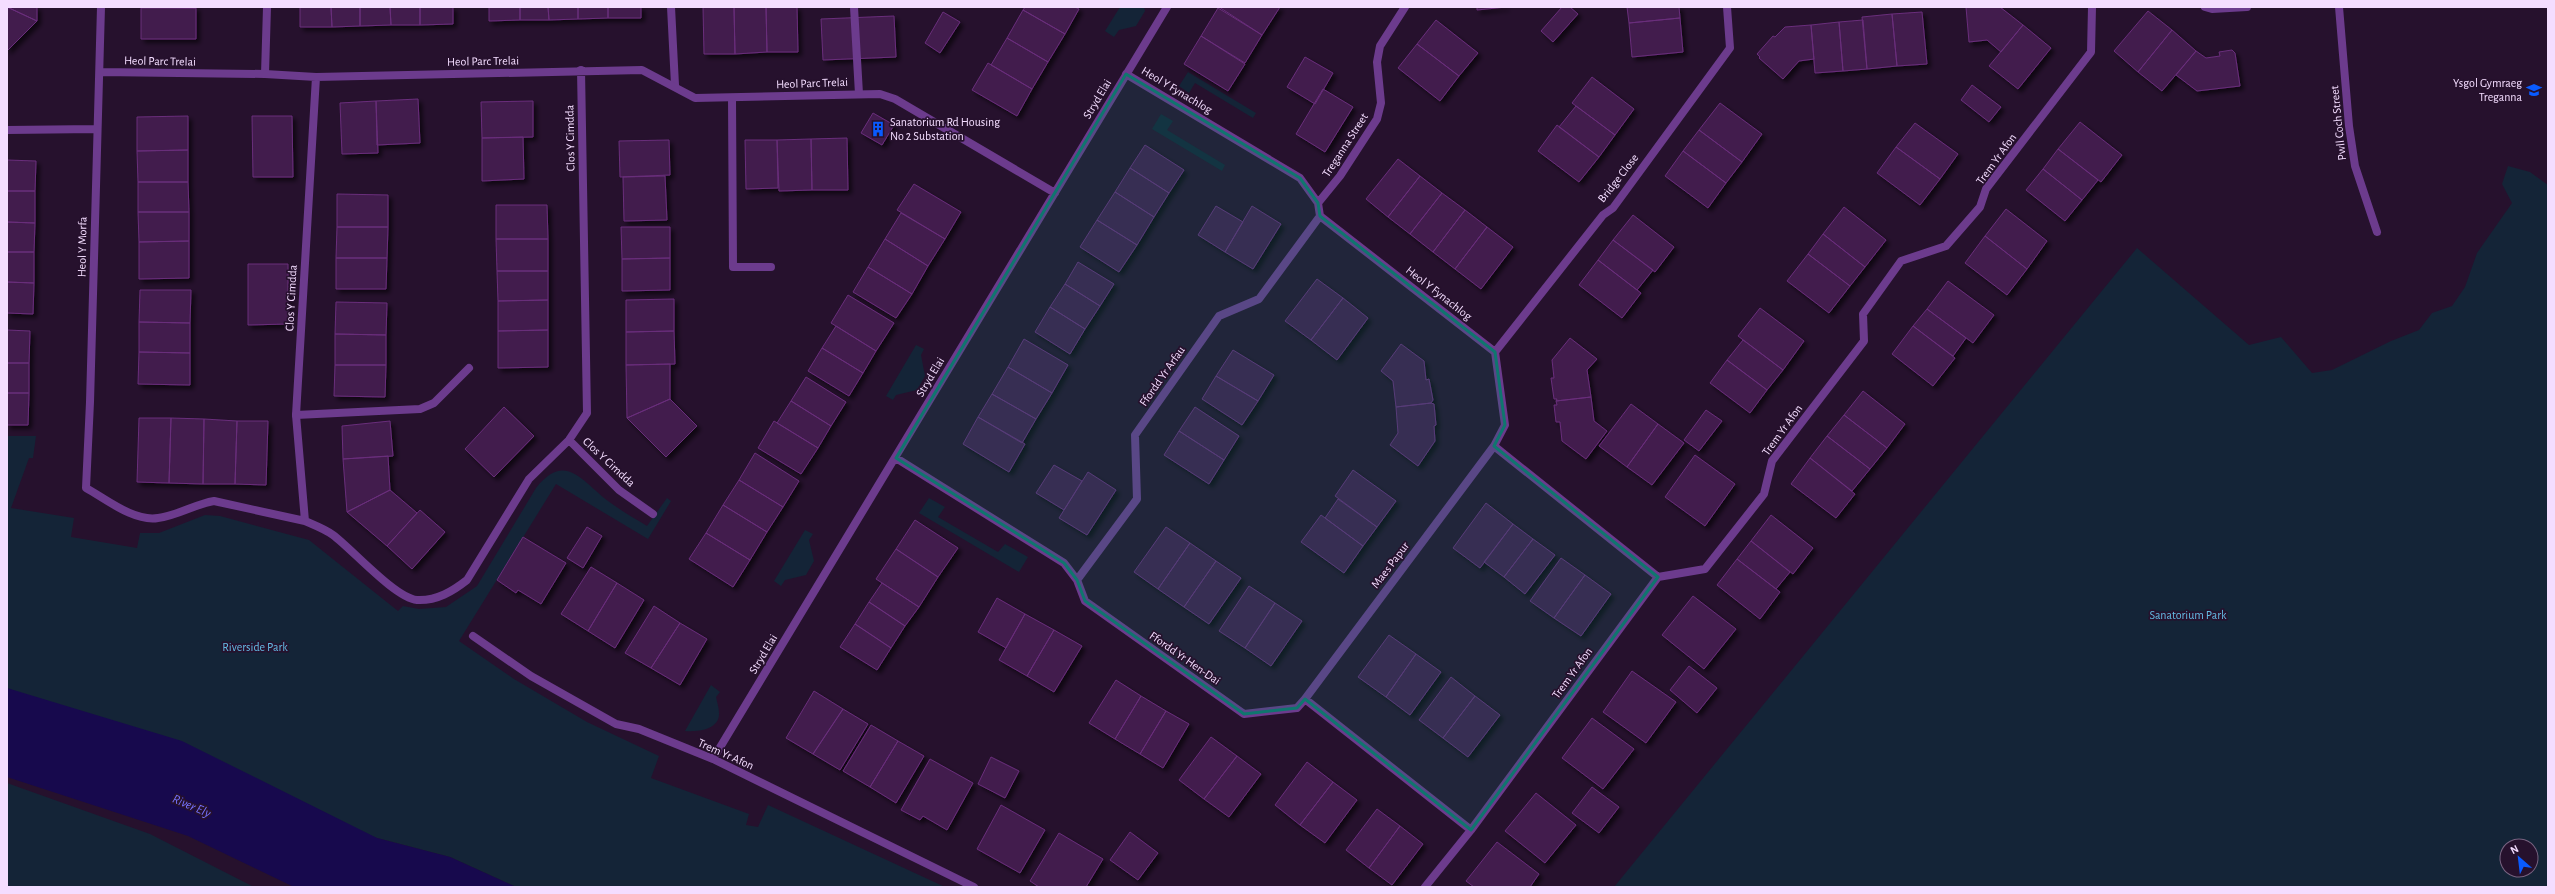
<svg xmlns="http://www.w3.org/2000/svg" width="2555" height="894" font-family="'Alegreya Sans',sans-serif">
<defs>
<filter id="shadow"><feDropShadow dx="3.5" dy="3.5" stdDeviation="2" flood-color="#0009"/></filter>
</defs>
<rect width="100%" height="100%" fill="#26112d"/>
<path fill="#142437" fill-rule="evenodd" d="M1120 7H1144L1145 11 1136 26 1119 30 1114 37 1105 31Z
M1188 72 1256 113 1253 118 1195 83 1189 93 1179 86Z
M1161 114 1173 121 1167 130 1225 165 1222 171 1152 129Z
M2508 166 2530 172 2548 185V887H1614L2137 248 2249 345 2281 337 2312 373 2332 370 2391 341 2419 330 2432 313 2452 306 2465 287 2477 253 2512 203 2502 184ZM2507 846H2531V870H2507Z
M916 345 924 349 921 355 925 376 917 390 896 395 893 400 886 396Z
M7 436H36L33 458H29L11 508 74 518 71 537 137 548 140 533H159L205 515 220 516 309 540 398 611 403 606 419 609 446 607 477 586 536 488C565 451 582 481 608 501 620 510 634 518 647 526L667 498 671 501 648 539 556 484 459 641 514 679 587 722 659 756 651 778 749 814 746 825 758 827 768 805 945 887H516L450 857 377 838 7 688Z
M929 498 945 507 938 517 998 552 1005 544 1028 557 1019 572 919 513Z
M805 530 813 534 809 540 814 561 806 575 785 580 781 586 774 581Z
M711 685 720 692 716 697C717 702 719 708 719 713 720 730 697 732 685 731Z
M7 783 150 834 254 887H7Z"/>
<path fill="#17094d" d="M7 688 182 741 377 838 450 857 516 887H294L188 836 7 777Z"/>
<path fill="#431c4e" stroke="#692e7b" filter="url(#shadow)" d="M7 7 37 21 7 51Z
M7 7H37V21Z
M145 7H196V8Z
M300 7H331L332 27H300Z
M331 7H360V26L332 27Z
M360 7H390L391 25 360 26Z
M390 7H420V25H391Z
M420 7H453V24L420 25Z
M489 7H520V20L489 21Z
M520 7H548L549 20H520Z
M548 7H578V19L549 20Z
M578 7H608V18L578 19Z
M608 7H641V18H608Z
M703 7H734L735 54H704Z
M734 7H766L767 52 735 54Z
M766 7H797L798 52H767Z
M1025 7H1075L1079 9 1065 34 1023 10Z
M1219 7H1280L1262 35Z
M1477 7H1506L1477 10Z
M1562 7H1570L1578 14 1553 42 1541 31Z
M1627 7H1679L1680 18 1629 23Z
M1966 7H2000L2023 25 2001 52 1987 40 1969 42Z
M141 8H196V39H141Z
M1218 8 1262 35 1245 63 1201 36Z
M1023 10 1065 34 1048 62 1007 38Z
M2148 11 2172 30 2138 72 2114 51Z
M943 12 960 22 940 53 925 43Z
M1922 12 1927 64 1897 66 1892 14Z
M1892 14 1897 66 1867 69 1862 17Z
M894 16 896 57 823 60 821 19Z
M1680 18 1683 52 1632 57 1629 23Z
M1436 20 1478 53 1459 76 1417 44Z
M1863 20 1867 69 1843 71 1839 22Z
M1839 22 1843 71 1815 73 1811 25Z
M1811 25 1814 59 1799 61 1783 79 1759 58 1760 57 1757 54 1773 36 1775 37 1785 27Z
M2023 25 2051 48 2018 89 1989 66Z
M2172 30 2196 51 2162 91 2138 72Z
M1201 36 1245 64 1228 91 1184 64Z
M1007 38 1048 62 1032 89 991 65Z
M1417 44 1459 76 1440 101 1398 68Z
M2232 50 2235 53 2240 86 2197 91 2176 75 2196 51 2206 58 2220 56 2219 52Z
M1305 57 1333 73 1315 104 1287 87Z
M988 63 1032 89 1017 116 972 90Z
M1592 77 1634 109 1615 135 1572 103Z
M1972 85 2001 107 1989 122 1961 100Z
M1323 89 1353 107 1325 152 1296 134Z
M418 99 420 143 377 145 376 101Z
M376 101 378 153 342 154 340 103Z
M533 101V137L482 138 481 102Z
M1720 103 1762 134 1742 162 1699 130Z
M1576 106 1615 135 1599 157 1559 127Z
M873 113 894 125 882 145 861 133Z
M188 116V150L137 151V117Z
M252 116H292L293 177H253Z
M2080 122 2122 155 2101 182 2058 149Z
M1915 123 1958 154 1940 179 1896 147Z
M1557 125 1599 157 1579 182 1538 151Z
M1699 130 1742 162 1726 183 1683 151Z
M523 137 524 179 482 181V138Z
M847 138 848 190H812L811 139Z
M811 139 812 190 779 191 777 140Z
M669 140 670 175 620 177 619 141Z
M745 140H777L778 188 746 189Z
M1145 145 1184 170 1169 193 1130 168Z
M1896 147 1940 179 1920 205 1877 173Z
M2058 149 2098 180 2082 200 2043 169Z
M188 150V182H138L137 151Z
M1683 151 1726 183 1708 208 1665 176Z
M1398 159 1420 176 1388 217 1366 199Z
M7 160 36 161 35 191H7Z
M1130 168 1169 193 1154 217 1115 192Z
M2043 169 2082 200 2065 221 2026 190Z
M665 176 667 220 624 221 623 177Z
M1420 176 1442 193 1410 234 1388 217Z
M138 182H188L189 212H138Z
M914 184 961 212 945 239 897 210Z
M7 191H35V223L7 222Z
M1115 192 1154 217 1137 245 1097 220Z
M1442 193 1465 210 1433 252 1410 234Z
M337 194 388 195V227H337Z
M496 205H547L548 239H496Z
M1216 206 1243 222 1225 252 1198 235Z
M1252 206 1281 224 1253 269 1225 252Z
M1844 207 1886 240 1865 267 1823 234Z
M2006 209 2047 241 2027 269 1985 236Z
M1465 210 1487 227 1455 269 1433 252Z
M138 212H189V241L139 242Z
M901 213 945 239 928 266 885 239Z
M1633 215 1674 247 1655 272 1613 240Z
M1097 220 1137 245 1119 272 1080 247Z
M7 222 35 223 34 252H7Z
M337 227H388L387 258H336Z
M621 227H670V258L622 259Z
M1487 227 1513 247 1481 289 1455 269Z
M1823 234 1865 267 1850 286 1808 254Z
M1985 236 2027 269 2007 295 1965 263Z
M496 239H548V271H497Z
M885 239 928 266 912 294 868 267Z
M1613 240 1653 270 1637 290 1598 260Z
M189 241V278L139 279V242Z
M7 252H34V283L7 282Z
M1808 254 1850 286 1829 313 1787 281Z
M336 258H387L386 289H336Z
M670 258V290L622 291V259Z
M1598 260 1641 293 1622 318 1579 285Z
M1078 262 1114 284 1100 306 1065 284Z
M248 264H288V324L248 325Z
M868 267 912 294 896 318 853 292Z
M497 271H548V300L498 301Z
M1317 279 1343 298 1311 340 1285 321Z
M1948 281 1994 315 1973 343 1927 309Z
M7 282 34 283 33 314 7 313Z
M1065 284 1100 306 1085 329 1050 307Z
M140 290H191L190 323 139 322Z
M848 295 894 323 876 351 831 323Z
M1343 298 1368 318 1337 360 1311 340Z
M674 299V331L626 332V300Z
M548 300V330L498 331V301Z
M336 302 387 303 386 335 335 334Z
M1050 307 1085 329 1070 354 1035 332Z
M1760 308 1804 341 1783 370 1738 336Z
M1927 309 1966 338 1953 356 1913 326Z
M139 322 190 323V353L139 352Z
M836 326 876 351 863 373 822 348Z
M1913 326 1955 358 1933 386 1892 354Z
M7 330 30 331 29 363H7Z
M548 330V367L498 368V331Z
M674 331 675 364 626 365V332Z
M335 334 386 335V365H335Z
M1570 338 1597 359 1587 370 1591 397 1556 401 1557 399H1554L1551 378H1554L1552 360Z
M1024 339 1068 365 1052 393 1008 367Z
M1743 340 1783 370 1767 390 1727 360Z
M1401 344 1424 361 1426 380 1429 379 1433 400 1431 403 1396 407 1393 381 1381 371Z
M822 348 863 373 849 396 808 371Z
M1233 350 1274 375 1258 401 1216 376Z
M139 352 190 353V385L138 384Z
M1727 360 1767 390 1750 413 1710 383Z
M7 363H29V393H7Z
M670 364V399L627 418 626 365Z
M335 365H386L385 397 334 396Z
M1008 367 1052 393 1036 419 992 394Z
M1216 376 1258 401 1242 425 1202 399Z
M806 377 846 402 831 426 791 401Z
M1863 391 1905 424 1887 448 1844 415Z
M7 393H29L28 425H7Z
M992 394 1036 419 1022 443 978 417Z
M1591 397 1594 421 1607 431 1586 459 1562 441 1560 422H1556L1554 405H1557L1556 401Z
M670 399 697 426 666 457 627 418Z
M791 401 831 426 818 448 777 423Z
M1431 403 1434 404 1436 425 1434 426 1435 441 1418 466 1390 445 1398 433 1396 407Z
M1631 404 1658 424 1627 467 1599 446Z
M504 407 534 436 494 477 465 449Z
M1195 407 1239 436 1224 460 1179 431Z
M1706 410 1722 421 1699 451 1684 440Z
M1844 415 1887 448 1870 469 1827 436Z
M978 417 1025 444 1009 472 963 444Z
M139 418H171L169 483 137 482Z
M171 418 204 419 203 484 169 483Z
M204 419 237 421 235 484H203Z
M237 421H268L266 485 235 484Z
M390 421 393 456 343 459 342 426Z
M774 421 818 448 801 474 758 448Z
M1658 424 1684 443 1652 485 1627 467Z
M1179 431 1224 460 1209 484 1164 455Z
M1827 436 1870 469 1852 491 1810 458Z
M755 453 799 481 783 507 739 480Z
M1695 455 1735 484 1705 526 1665 497Z
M388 456 390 490 347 512 343 459Z
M1810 458 1855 494 1836 518 1791 484Z
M1054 465 1082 481 1064 510 1036 493Z
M1353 470 1396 501 1377 527 1335 496Z
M1088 472 1116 490 1087 535 1059 518Z
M739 480 783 507 767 532 723 505Z
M390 490 417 513 387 546 347 512Z
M1338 499 1377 527 1363 546 1325 518Z
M1486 503 1513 524 1480 568 1453 548Z
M723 505 767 532 750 560 706 533Z
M420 510 445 532 412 569 387 546Z
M1321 515 1363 546 1344 573 1301 542Z
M1771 515 1813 548 1793 574 1751 541Z
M915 520 958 548 938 577 896 549Z
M1513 524 1533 539 1504 577 1484 562Z
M587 527 602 536 583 568 567 558Z
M1166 527 1190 543 1158 589 1134 572Z
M706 533 750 560 733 587 689 559Z
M523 537 566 563 541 604 518 590 516 593 497 580Z
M1533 539 1555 555 1525 594 1504 577Z
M1751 541 1790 572 1776 589 1737 559Z
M1190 543 1216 561 1184 607 1158 589Z
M896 549 938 577 919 607 876 579Z
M1561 558 1585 575 1554 618 1530 601Z
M1737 559 1780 592 1760 619 1717 585Z
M1216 561 1241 578 1209 624 1184 607Z
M591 567 617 583 588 631 561 614Z
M1585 575 1611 594 1581 636 1554 618Z
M617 583 644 600 615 648 588 631Z
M882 583 919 607 905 626 869 602Z
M1249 586 1275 603 1245 648 1219 631Z
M1693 596 1736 629 1704 669 1662 635Z
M997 598 1025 614 1006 648 978 632Z
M869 602 905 626 891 648 855 624Z
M1275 603 1302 621 1271 666 1245 648Z
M654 606 680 623 651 668 625 653Z
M1025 614 1054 630 1027 676 999 660Z
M680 623 707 639 680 685 651 668Z
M855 624 891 648 877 670 840 647Z
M1054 630 1082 646 1054 692 1027 676Z
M1389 635 1416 654 1386 697 1358 677Z
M1416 654 1441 672 1410 715 1386 697Z
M1689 666 1717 688 1697 713 1670 690Z
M1632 671 1676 702 1646 743 1603 712Z
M1451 677 1475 696 1443 738 1419 720Z
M1116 680 1141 696 1115 739 1089 723Z
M814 691 843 709 813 754 786 738Z
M1141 696 1166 711 1140 754 1115 739Z
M1475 696 1500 715 1468 757 1443 738Z
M843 709 868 724 840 770 813 754Z
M1166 711 1189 724 1163 768 1140 754Z
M1592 718 1634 749 1603 789 1562 758Z
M871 725 898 741 870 787 843 771Z
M1211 737 1237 756 1204 799 1179 780Z
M898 741 924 756 896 803 870 787Z
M1237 756 1261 774 1229 817 1204 799Z
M991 757 1019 771 1005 798 978 784Z
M930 759 973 783 947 830 923 816 920 820 901 810Z
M1307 762 1333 782 1300 825 1275 805Z
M1333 782 1357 800 1325 843 1300 825Z
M1592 787 1619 807 1599 833 1572 813Z
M1536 793 1576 825 1545 863 1505 831Z
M1001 805 1045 830 1020 873 977 849Z
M1377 809 1400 826 1369 868 1346 850Z
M1400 826 1423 844 1392 885 1369 868Z
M1130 832 1158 853 1138 880 1110 860Z
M1059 833 1103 859 1086 887H1039L1030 881Z
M1497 842 1539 874 1530 887H1474L1466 881Z"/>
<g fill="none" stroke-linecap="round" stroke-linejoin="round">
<path stroke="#6c3b8d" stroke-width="8" d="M671 7 675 85
M854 7 859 94
M265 74 267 7
M732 98 733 267H771
M296 415 420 409 434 403 469 368"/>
<path stroke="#6c3b8d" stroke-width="8" d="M101 7 90 402 86 488C106 499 134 522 158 518 177 516 195 504 214 501L305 521
M2205 7 2212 9 2247 7
M2339 7 2349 126 2355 166 2377 232
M101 72 265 74 316 77 642 70 695 98 880 94 895 99 1055 193
M1126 74 1300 178 1318 203 1320 216 1495 352 1505 425 1494 446 1658 577
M316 77 296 415 305 521C314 525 325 529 333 535 352 549 395 598 417 600 437 601 453 591 467 580L529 479 569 440 587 413 581 70
M7 130 96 129
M1318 203 1340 176 1377 119 1381 103 1377 62 1380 46 1405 7
M1495 352 1603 215 1613 208 1730 48 1727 7
M569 440 619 490 653 514
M896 458 1064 563 1077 580 1085 601 1244 714 1297 708 1305 699 1471 830
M1077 580 1137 499 1135 435 1219 316 1259 299 1320 216
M473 636 531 676 616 724 639 729 713 759 974 887
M1305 699 1494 446
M713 759 1167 7
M1425 887 1471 830 1658 577 1705 569 1764 494 1772 461 1864 341 1863 314 1901 261 1946 246 1980 207 1986 189 2091 52 2092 7"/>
</g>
<path fill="#0f766e" fill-opacity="0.2" stroke="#0f766e" stroke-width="3" stroke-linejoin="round" d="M1126 74 1300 178 1318 203 1320 216 1495 352 1505 425 1494 446 1658 577 1471 830 1305 699 1297 708 1244 714 1085 601 1077 580 1064 563 896 458Z"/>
<defs>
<g id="school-bare" transform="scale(1.2)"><path d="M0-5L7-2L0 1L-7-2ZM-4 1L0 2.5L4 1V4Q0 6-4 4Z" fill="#095bff" stroke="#26112d" stroke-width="2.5" paint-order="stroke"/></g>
<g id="building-bare" transform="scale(1.2)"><path d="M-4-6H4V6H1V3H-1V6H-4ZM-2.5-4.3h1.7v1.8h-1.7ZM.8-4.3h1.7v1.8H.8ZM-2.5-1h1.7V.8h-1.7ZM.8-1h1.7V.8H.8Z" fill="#095bff" stroke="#26112d" stroke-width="2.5" paint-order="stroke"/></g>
</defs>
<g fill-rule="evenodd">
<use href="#school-bare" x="2534" y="90"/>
<use href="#building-bare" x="878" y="129"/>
</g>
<g text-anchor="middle" stroke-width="3.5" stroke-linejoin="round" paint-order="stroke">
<g font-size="12" fill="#f4ddff" stroke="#26112d">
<text transform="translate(160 61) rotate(1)" y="4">Heol Parc Trelai</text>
<text transform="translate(483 61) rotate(-1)" y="4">Heol Parc Trelai</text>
<text transform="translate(812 83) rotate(-2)" y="4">Heol Parc Trelai</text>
<text transform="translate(1177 90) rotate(31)" y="4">Heol Y Fynachlog</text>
<text transform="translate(1097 99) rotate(-59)" y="4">Stryd Elai</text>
<text transform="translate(2338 123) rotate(-96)" y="4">Pwll Coch Street</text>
<text transform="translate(570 138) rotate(-91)" y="4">Clos Y Cimdda</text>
<text transform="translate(1345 145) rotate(-57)" y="4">Treganna Street</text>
<text transform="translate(1996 159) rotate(-54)" y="4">Trem Yr Afon</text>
<text transform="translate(1618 178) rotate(-52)" y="4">Bridge Close</text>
<text transform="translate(82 247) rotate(-89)" y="4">Heol Y Morfa</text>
<text transform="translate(1439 293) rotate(38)" y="4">Heol Y Fynachlog</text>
<text transform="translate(291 298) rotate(-87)" y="4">Clos Y Cimdda</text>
<text transform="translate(1162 376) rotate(-55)" y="4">Ffordd Yr Arfau</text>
<text transform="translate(930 377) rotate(-59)" y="4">Stryd Elai</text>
<text transform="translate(1782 430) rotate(-54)" y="4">Trem Yr Afon</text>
<text transform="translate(609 462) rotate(43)" y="4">Clos Y Cimdda</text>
<text transform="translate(1390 565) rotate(-53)" y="4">Maes Papur</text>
<text transform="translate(763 654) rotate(-59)" y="4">Stryd Elai</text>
<text transform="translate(1185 658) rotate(35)" y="4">Ffordd Yr Hen-Dai</text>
<text transform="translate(1572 673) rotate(-54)" y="4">Trem Yr Afon</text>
<text transform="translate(726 754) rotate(24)" y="4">Trem Yr Afon</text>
</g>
<g font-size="12" fill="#f4ddff" stroke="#26112d" text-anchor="end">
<text x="2522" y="87">Ysgol Gymraeg<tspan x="2522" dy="14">Treganna</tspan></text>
<text x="890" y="126" text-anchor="start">Sanatorium Rd Housing<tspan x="890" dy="14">No 2 Substation</tspan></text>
</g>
<g font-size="12" fill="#63bce4" stroke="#26112d">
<text x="2188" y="619">Sanatorium Park</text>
<text x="255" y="651">Riverside Park</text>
</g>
<g font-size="13" font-style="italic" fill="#7672ff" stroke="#26112d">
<text transform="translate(192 805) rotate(23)" y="5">River Ely</text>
</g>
</g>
<rect width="2555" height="894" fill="none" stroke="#f4ddff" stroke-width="16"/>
<g transform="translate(2519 858) rotate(332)"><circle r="19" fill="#26112d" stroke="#786381"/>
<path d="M0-3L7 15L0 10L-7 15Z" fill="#095bff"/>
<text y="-6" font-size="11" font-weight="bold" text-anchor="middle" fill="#f4ddff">N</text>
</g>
</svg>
